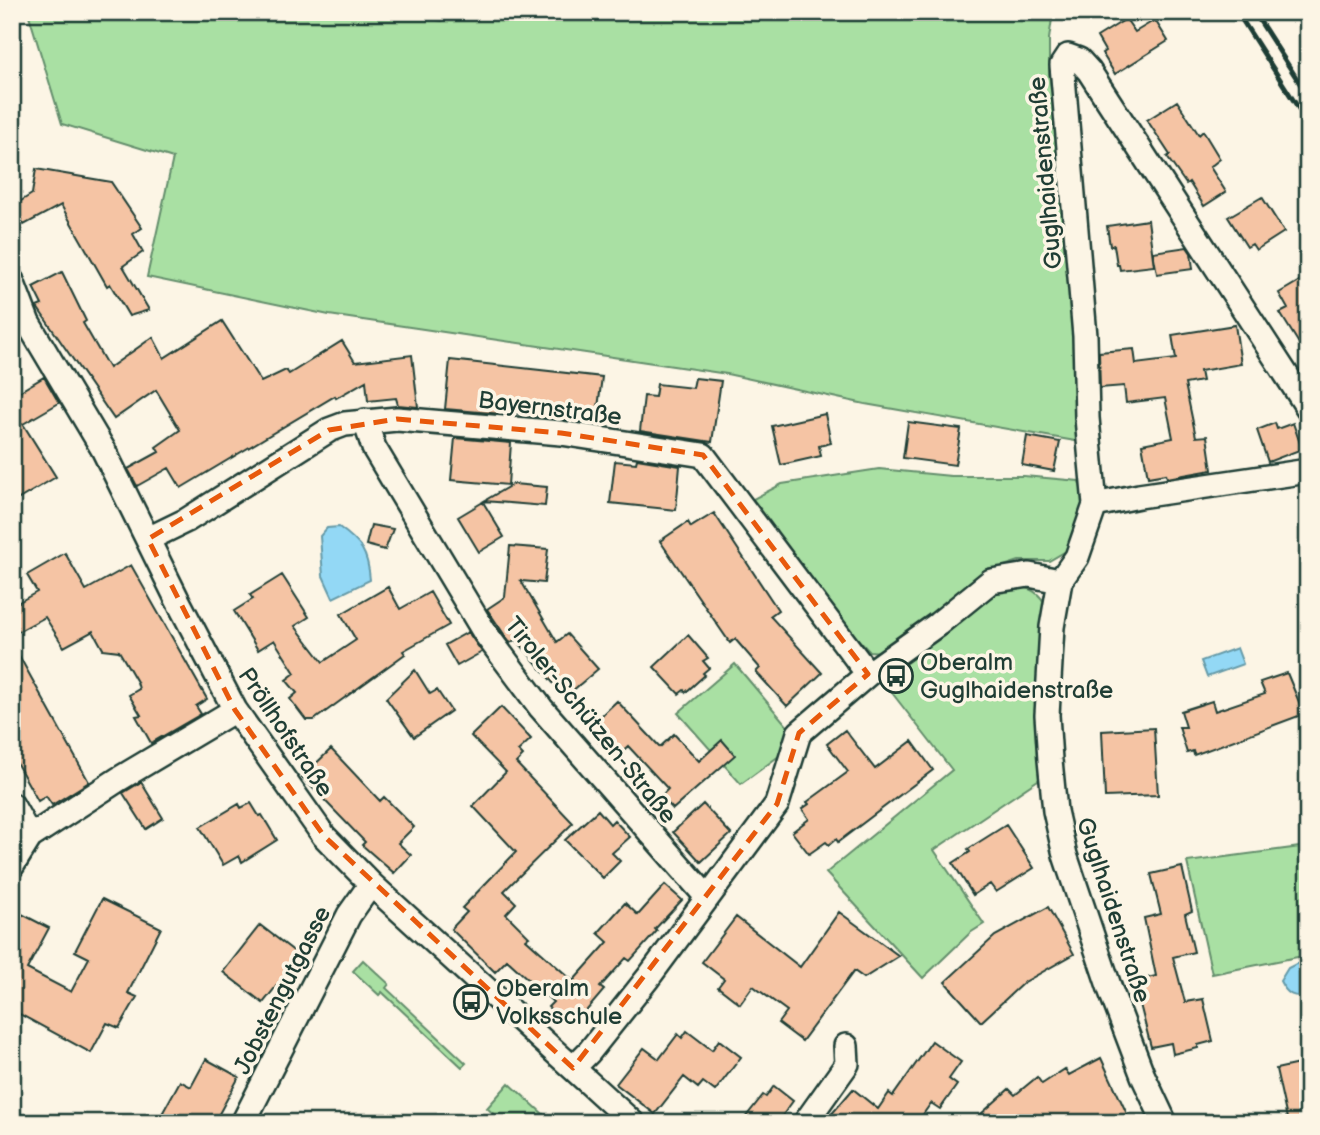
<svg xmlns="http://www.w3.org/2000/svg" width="1320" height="1135" font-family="'Balsamiq Sans',sans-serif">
<rect width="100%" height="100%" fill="#fcf5e5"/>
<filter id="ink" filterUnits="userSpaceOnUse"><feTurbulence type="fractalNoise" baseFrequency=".0143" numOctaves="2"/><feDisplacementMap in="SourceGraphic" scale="14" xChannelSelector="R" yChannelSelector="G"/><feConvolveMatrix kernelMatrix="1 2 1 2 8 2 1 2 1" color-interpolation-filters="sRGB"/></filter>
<g filter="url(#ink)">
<path fill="#a9e0a3" stroke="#648e6c" stroke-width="2" d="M28 12H227L233 16 250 12H394L442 21 455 12H1053L1049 39V74L1066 181 1081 442 865 404 727 374 329 315 147 277 173 158 62 124Z
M879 469 951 476H1024L1079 481 1086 508 1071 548 1049 561H1019L998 568 882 652 869 651 854 635 753 499 782 484Z
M1013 585C1031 588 1040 592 1047 608L1041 778 934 850 984 924 970 933 923 978 826 873 952 770 882 680 983 603 998 592Z
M735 664 789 728 779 756 741 784 678 713Z
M1308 846V955L1212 974 1187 862Z
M363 960 389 984 386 988 466 1063 462 1067 382 992 379 995 353 971Z
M509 1083 553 1123H503L487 1108Z"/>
<path fill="#93d8f5" stroke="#659aa8" stroke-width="2" d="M339 527C361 543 368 552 370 580L333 598 323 576 320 536 327 528Z
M1237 648 1243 664 1207 677 1201 661Z
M1304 960H1308V995C1293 998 1287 995 1280 981L1288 968Z"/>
<path fill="#f5c4a4" stroke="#1f3d34" stroke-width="2" d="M1126 19 1135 32 1155 20 1168 41 1115 74 1102 53 1105 51 1097 37Z
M1177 101 1199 135 1203 131 1220 159 1210 167 1226 192 1204 206 1189 182 1186 184 1167 157 1170 155 1147 120Z
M36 169 111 182 142 228 133 234 143 252 123 266 149 310 129 316 110 284 107 286 61 205 24 225 13 206 32 194Z
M1262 197 1284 232 1256 250 1252 244 1247 247 1228 217Z
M1148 220 1154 266 1120 270 1119 265H1117L1114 245 1110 246 1107 226Z
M1187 247 1191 253 1193 269 1157 274 1153 252Z
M62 272 86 321 83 323 109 368 153 337 164 358 222 321 261 382 286 370 289 374 342 341 355 362 412 355 418 407 398 405 396 398 368 401 366 381 336 398 335 396 181 488 169 468 137 486 128 469 159 452 156 447 180 430 156 390 114 419 37 307 42 305 33 287Z
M1308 276V358L1280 313 1288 309 1279 293Z
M1235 325 1241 364 1200 371 1202 381 1185 384 1196 437 1207 436 1212 470 1167 478 1166 474 1148 477 1142 444 1173 438 1165 398 1126 403 1124 386 1100 388 1099 352 1134 349 1136 364 1176 359 1172 335Z
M450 360 602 377 596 423 514 413V415L445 409Z
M44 377 59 403 23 424 56 477 12 503V396Z
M695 378 721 381 712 442 640 431 644 396 655 397 657 384 693 388Z
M825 414 831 443 819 446 821 456 781 465 772 426Z
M908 422 961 429 955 465 903 458Z
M1275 423 1277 429 1293 423 1302 449 1268 462 1257 430Z
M1027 436 1060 442 1054 471 1022 465Z
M455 438 511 443 508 485 451 480Z
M637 459 680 466 676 510 610 503 615 461 636 463Z
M513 484 547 487 545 506 484 501Z
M483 502 504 537 479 552 458 517Z
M714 513 778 610 770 616 822 673 787 706 756 672 760 668 735 639 730 643 660 541 688 522 691 527Z
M371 525 393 529 385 550 366 545Z
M510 546 548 549 544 583 521 581 557 642 567 634 598 669 565 697 516 639 510 643 487 609 505 597Z
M65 553 86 590 131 565 207 699 196 706 201 714 151 743 136 716 141 715 129 695 139 689 137 682 119 651 103 649 93 631 64 647 45 617 12 635V606L37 592 27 575Z
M282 575 309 617 295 626 323 662 356 640 341 614 388 587 400 609 430 592 449 625 403 651 405 654 314 720H306L290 699 297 693 286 680 295 673 274 640 258 650 234 611 253 599 250 595Z
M468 632 482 652 457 666 445 645Z
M688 635 708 658 703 661 709 668 703 673 705 675 686 692 684 690 679 694 654 667Z
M12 643 89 782 52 805 46 796 38 801 12 755Z
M415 670 430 694 437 690 451 711 414 737 386 698Z
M1287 673 1304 714 1194 755 1193 751 1187 753 1179 727H1186L1181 711 1212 701 1215 711 1265 694 1260 682Z
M617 701 660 747 674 734 699 761 722 740 735 755 673 809 661 796 668 789 628 746 614 759 587 729Z
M501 707 531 739 518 751 523 756 516 763 573 823 504 891 516 903 506 914 529 937 526 939 573 981 608 942 598 933 625 903 638 915 665 885 682 900 655 929 657 931 630 961 626 958 600 987 604 990 576 1023 570 1016 564 1022 548 1007 553 1002 507 960 495 972 451 929 467 912 462 908 516 852 473 806 506 772 471 736Z
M1154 728 1158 795 1105 797 1102 731Z
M845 730 875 769 912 741 933 770 838 842 836 839 829 845 826 842 809 854 792 832 809 819 802 809 809 804 807 802 848 772 827 744Z
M331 749 380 801 384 797 414 827 398 843 411 855 394 873 362 845 365 842 302 777Z
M141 782 163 818 146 829 123 793Z
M251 803 259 816 262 815 277 840 242 862 239 856 223 865 200 827 239 804 241 808Z
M703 804 731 834 701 862 673 832Z
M598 810 610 824 614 820 630 837 612 853 620 861 603 878 565 840Z
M1006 825 1034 868 996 892 990 884 973 895 953 863 970 852 968 849Z
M1182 867 1192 911 1185 914 1194 952 1173 957 1185 1002 1203 999 1213 1041 1198 1045V1048L1173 1054 1171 1043 1151 1047 1134 981 1156 976 1144 918 1161 914 1151 874Z
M102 899 161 928 128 993 137 997 119 1028 107 1023 91 1053 12 1010V909L49 928 27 969 71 992 89 958 75 951Z
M1048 907 1074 954 1023 983 981 1022 945 982 995 936Z
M839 912 899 956 864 978 854 971 802 1041 778 1023 787 1011 753 986 740 1004 718 987 724 979 702 962 736 917 800 967Z
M260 925 300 956 263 1003 223 972Z
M687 1031 712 1050 719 1040 741 1057 715 1091 703 1082 698 1088 684 1077 655 1114 616 1084 644 1048 659 1059 678 1034 682 1038Z
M932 1041 961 1062 949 1079 957 1085 940 1109 931 1103 917 1123H824L853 1089 878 1109 889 1093 893 1096Z
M1101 1058 1128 1116 1114 1123H971L1009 1089 1015 1095 1037 1077 1042 1084 1065 1069 1069 1075Z
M206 1059 239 1077 214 1123H157L180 1081 191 1087Z
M1308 1062V1123H1288L1276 1069Z
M774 1086 793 1101 777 1123H741L763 1095 766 1097Z"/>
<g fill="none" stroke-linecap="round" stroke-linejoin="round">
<g stroke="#1f3d34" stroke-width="28">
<path id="minor" d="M12 281 28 323 103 449 177 599 235 710 324 836 371 884 633 1123
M365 421 374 448 485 633 541 708 707 897
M1095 505 1139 496 1308 471
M148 539 187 520 329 430 345 424 397 419 561 433 703 455 868 674
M12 805 30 837
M12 866 30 837 119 779 235 710
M573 1068 589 1052 648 978 777 804 799 733 868 674 938 624 991 581 1029 575 1060 581
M243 1123 349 915 371 884
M805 1123 847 1064 846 1046
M1165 1123 1143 1076 1110 989 1065 855 1055 811 1050 760 1047 715 1052 627 1060 581 1077 557 1095 505 1087 418 1085 336 1062 65 1068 56 1079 60 1089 71 1308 408"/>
</g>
<use href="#minor" stroke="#fcf5e5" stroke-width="23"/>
<path stroke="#1f3d34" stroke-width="5" d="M1237 12 1308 123
M1254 12 1308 96"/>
</g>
</g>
<path fill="none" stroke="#e8590c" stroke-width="5" stroke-dasharray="14 9" stroke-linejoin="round" d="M397 419 561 433 703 455 868 674 799 733 777 804 573 1068 324 836 235 710 148 539 329 430Z"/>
<defs>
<g id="bus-ring" transform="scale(1.75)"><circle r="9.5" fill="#fcf5e5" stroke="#1f3d34" stroke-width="1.5"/><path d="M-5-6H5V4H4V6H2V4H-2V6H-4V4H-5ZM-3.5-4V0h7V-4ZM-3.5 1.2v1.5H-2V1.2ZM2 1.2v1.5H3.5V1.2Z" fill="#1f3d34"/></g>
</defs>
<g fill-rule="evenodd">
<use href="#bus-ring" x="896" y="676"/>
<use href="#bus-ring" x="471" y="1002"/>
</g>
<g text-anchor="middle" stroke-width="7" stroke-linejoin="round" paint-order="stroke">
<g font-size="24" fill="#1f3d34" stroke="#fcf5e5">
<text transform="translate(1045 173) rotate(-95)" y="8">Guglhaidenstraße</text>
<text transform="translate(550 408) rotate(7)" y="8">Bayernstraße</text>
<text transform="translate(591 720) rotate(51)" y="8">Tiroler-Schützen-Straße</text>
<text transform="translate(286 732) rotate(56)" y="8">Pröllhofstraße</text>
<text transform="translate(1114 910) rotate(72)" y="8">Guglhaidenstraße</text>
<text transform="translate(282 990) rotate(-63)" y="8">Jobstengutgasse</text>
</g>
<g font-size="24" fill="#1f3d34" stroke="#fcf5e5" text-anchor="start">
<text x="920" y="670">Oberalm<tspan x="920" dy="28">Guglhaidenstraße</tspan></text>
<text x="496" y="996">Oberalm<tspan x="496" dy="28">Volksschule</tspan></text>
</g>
</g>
<rect width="1320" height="1135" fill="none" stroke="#fcf5e5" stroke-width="42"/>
<rect x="21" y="21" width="1278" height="1093" fill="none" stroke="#1f3d34" stroke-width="2.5" filter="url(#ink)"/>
</svg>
